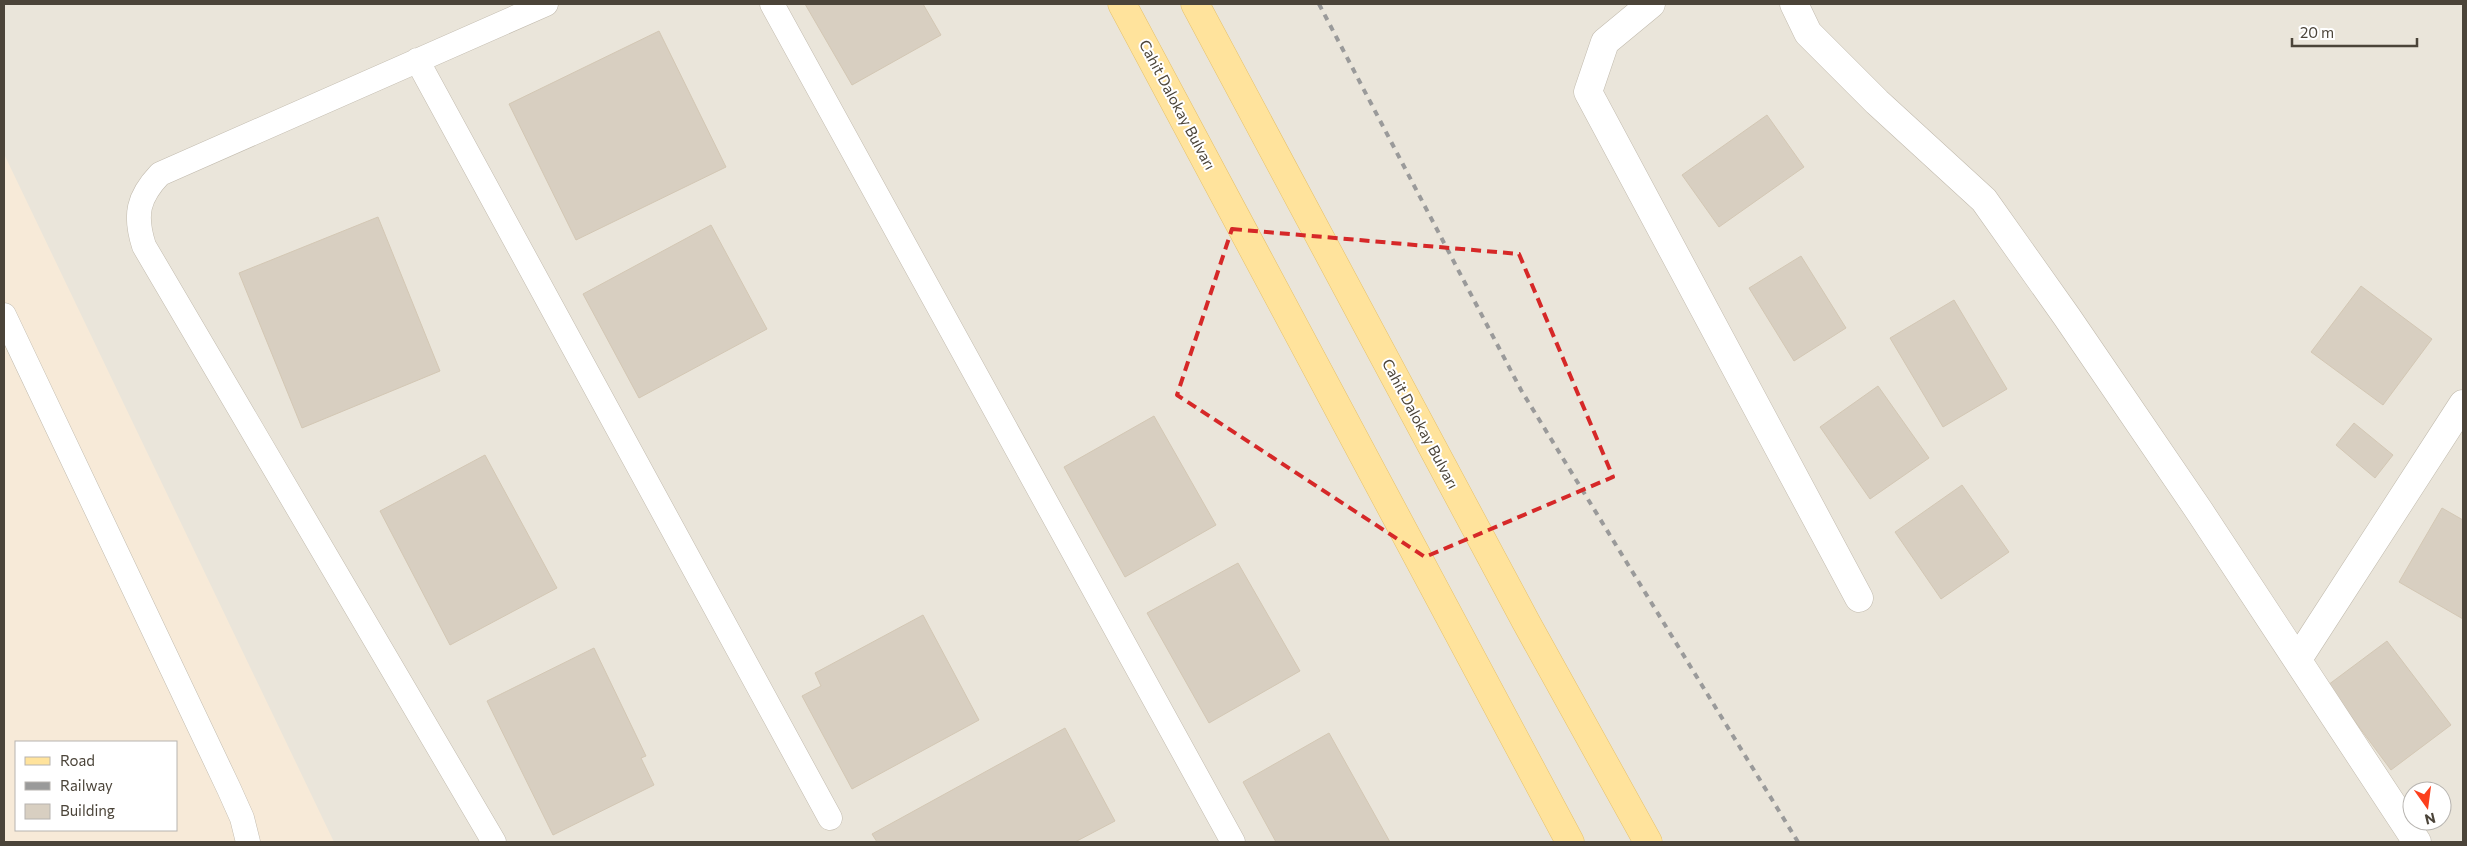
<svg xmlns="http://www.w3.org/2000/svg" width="2467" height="846" font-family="Commissioner,sans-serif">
<rect width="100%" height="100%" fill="#f6f3ec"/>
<path fill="#eae5da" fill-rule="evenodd" d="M4 4H2463V842H4ZM16 742H176V830H16ZM2412 791H2442V821H2412Z"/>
<path fill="#f7ead8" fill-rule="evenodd" d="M4 154 334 842H4ZM16 742H176V830H16Z"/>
<path fill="#d8cfc1" stroke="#d3c7b4" d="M805 4H923L941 35 852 85Z
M659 31 726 167 576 240 509 104Z
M1767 115 1804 167 1719 227 1682 175Z
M378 217 440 371 302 428 239 273Z
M711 225 767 329 639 398 583 294Z
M1801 256 1846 328 1794 361 1749 288Z
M2361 286 2432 339 2383 405 2311 352Z
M1954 300 2007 389 1943 427 1890 338Z
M1878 386 1929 458 1870 499 1820 427Z
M1154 416 1216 525 1125 577 1064 467Z
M2354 423 2393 455 2375 478 2336 445Z
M485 455 557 588 450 645 380 511Z
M1962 485 2009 552 1941 599 1895 532Z
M2442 508 2463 520V619L2399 582Z
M1238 563 1300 671 1209 723 1147 613Z
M923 615 979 720 852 789 802 696 821 686 815 673Z
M2387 641 2451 725 2391 770 2328 685Z
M594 648 646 756 641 758 654 785 553 835 487 701Z
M1065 728 1115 821 1075 842H877L872 834Z
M1329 733 1390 842H1276L1243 782Z"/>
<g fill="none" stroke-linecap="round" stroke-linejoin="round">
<g stroke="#c2bbae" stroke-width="25">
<path id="lane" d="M772 4 1233 842
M417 60 830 818
M4 315 229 789 242 818 248 842
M494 842 144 246C134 215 138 197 160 174L546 4"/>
</g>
<g stroke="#c2bbae" stroke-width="29">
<path id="street" d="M1651 4 1605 42 1588 92 1859 598
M1794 4 1808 33 1877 102 1984 200 2067 317 2200 512 2417 842
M2298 659 2463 404"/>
</g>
<g stroke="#e6c16a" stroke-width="29">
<path id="primary" d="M1122 4 1570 842
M1195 4 1526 622 1648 842"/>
</g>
<use href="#lane" stroke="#fff" stroke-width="24"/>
<use href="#street" stroke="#fff" stroke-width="28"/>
<use href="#primary" stroke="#ffe39c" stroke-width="28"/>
<path stroke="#9a9a9a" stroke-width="4" stroke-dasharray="6 6" stroke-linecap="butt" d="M1319 4 1521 390 1798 842"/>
</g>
<path fill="none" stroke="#d62828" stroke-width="4" stroke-dasharray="10 6" stroke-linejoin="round" d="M1232 229 1519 254 1613 477 1425 557 1177 395Z"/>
<g text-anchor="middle" stroke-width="4" stroke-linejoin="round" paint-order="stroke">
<g font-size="15" fill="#4b4439" stroke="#fff">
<text transform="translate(1177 105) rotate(62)" y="5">Cahit Dalokay Bulvarı</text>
<text transform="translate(1420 424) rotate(62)" y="5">Cahit Dalokay Bulvarı</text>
</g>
</g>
<rect width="2467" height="846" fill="none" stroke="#4b4439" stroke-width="10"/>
<rect x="15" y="741" width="162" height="90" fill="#ffffff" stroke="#b7b4b0"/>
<rect x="25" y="757" width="25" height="8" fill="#ffe39c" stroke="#b7b4b0"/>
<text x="60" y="766" font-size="15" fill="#4b4439">Road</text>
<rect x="25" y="782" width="25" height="8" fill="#9a9a9a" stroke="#b7b4b0"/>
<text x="60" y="791" font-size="15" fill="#4b4439">Railway</text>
<rect x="25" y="804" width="25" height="15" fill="#d8cfc1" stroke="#b7b4b0"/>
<text x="60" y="816" font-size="15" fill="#4b4439">Building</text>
<g transform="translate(2427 806) rotate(166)"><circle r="24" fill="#ffffff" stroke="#b7b4b0"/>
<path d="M0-4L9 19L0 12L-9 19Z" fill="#fc3f1d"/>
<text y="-8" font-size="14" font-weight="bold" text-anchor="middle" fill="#4b4439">N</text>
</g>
<path d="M2292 38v8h125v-8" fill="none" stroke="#4b4439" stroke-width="2.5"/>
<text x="2300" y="38" font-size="15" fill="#4b4439" stroke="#ffffff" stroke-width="4" paint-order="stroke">20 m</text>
</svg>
